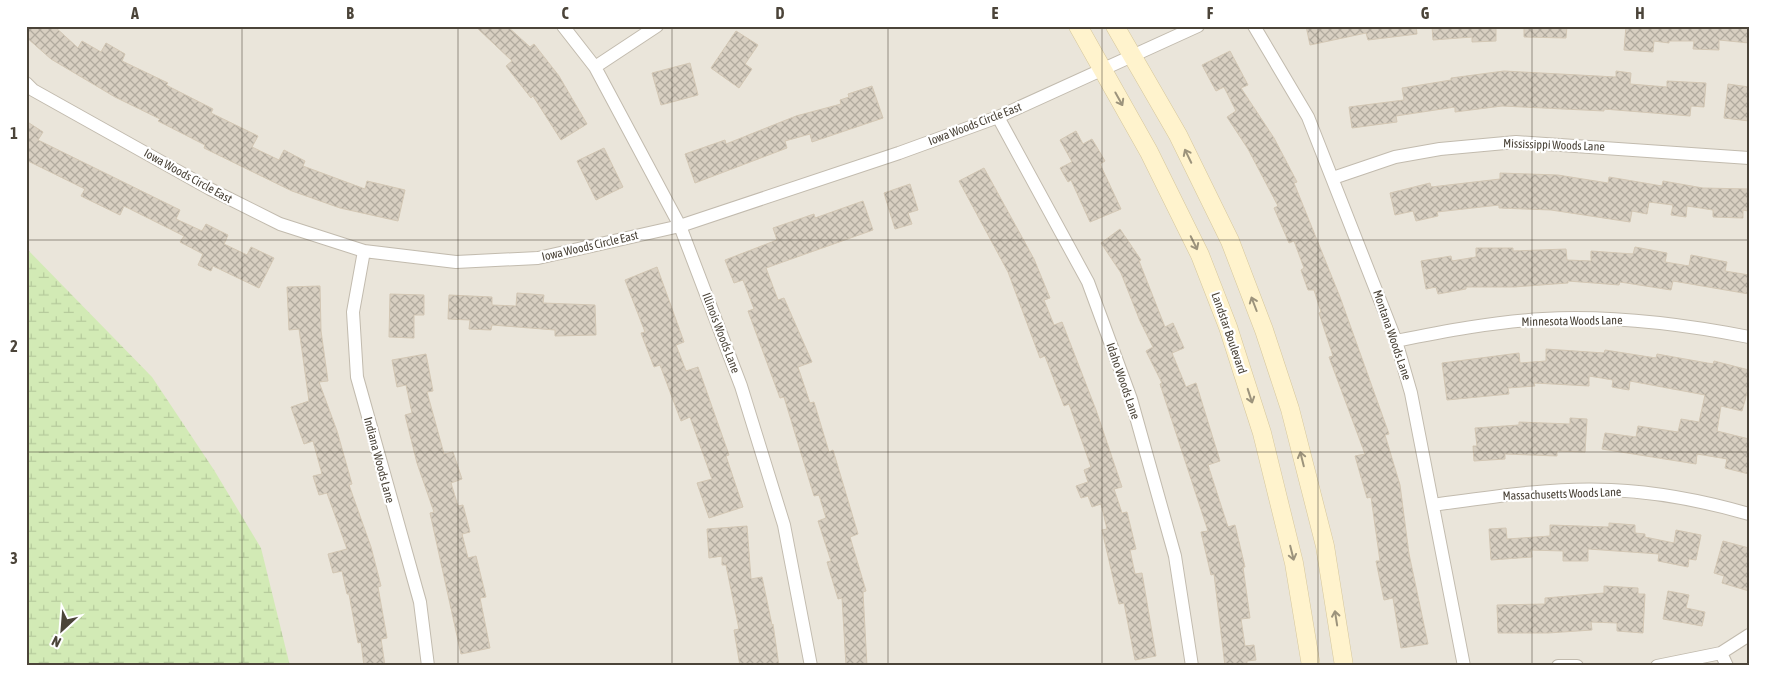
<svg xmlns="http://www.w3.org/2000/svg" width="1775" height="692" font-family="'Asap Condensed',sans-serif">
<defs>
<pattern id="wetland-marsh" width="20" height="14" patternUnits="userSpaceOnUse" patternTransform="scale(1.25)"><rect width="20" height="14" fill="#d2eab5"/><path d="M1 5h8M5 5V1M11 12h8M15 12V8" fill="none" stroke="#b6ca9c"/></pattern>
<pattern id="building-cross-hatch" width="8" height="8" patternUnits="userSpaceOnUse" patternTransform="scale(1.25)"><rect width="8" height="8" fill="#d8cfc1"/><path d="M0 0l8 8M0 8l8-8" fill="none" stroke="#b1aa9e"/></pattern>
</defs>
<rect width="100%" height="100%" fill="#f6f3ec"/>
<path fill="#eae5da" d="M26 26H1749V666H26Z"/>
<path fill="url(#wetland-marsh)" d="M26 248 152 377 214 470 261 548 290 666H26Z"/>
<path fill="url(#building-cross-hatch)" stroke="#d3c7b4" d="M26 26H54L78 48 82 41 101 52 106 43 125 54 122 61 168 83 166 85 213 109 211 113 258 136 252 147 279 160 284 150 305 161 303 166 365 189 367 181 405 190 398 221 340 208 292 191 204 148 205 145 158 121 160 119 115 97 51 59 26 37Z
M475 26H507L530 47 534 44 559 76 587 124 561 140 533 96 531 98 506 66 512 61Z
M1306 26H1416L1417 34 1368 40 1366 33 1310 45Z
M1432 26H1496V41L1472 42V37L1433 40Z
M1524 26H1567L1566 38 1524 37Z
M1626 26H1749V43L1719 40V50L1693 49 1694 41H1669V43L1654 41 1653 52 1624 50Z
M736 31 758 45 745 64 752 69 739 88 711 68Z
M1230 51 1248 85 1241 88 1274 138 1297 182 1294 183 1340 297 1389 434 1385 435 1400 485 1409 554 1428 644 1401 648 1393 598 1384 600 1376 561H1380L1371 497 1367 498 1355 456 1365 454 1329 357 1333 356 1319 313 1321 312 1314 290H1308L1301 270 1304 268 1294 241 1289 243 1274 208 1278 206 1248 149 1227 117 1236 111 1224 87 1216 91 1202 65Z
M690 63 698 95 661 105 652 73Z
M1504 71 1616 77V71L1631 73 1630 84 1667 87V81L1706 83 1704 107 1691 106 1690 116 1604 109V111L1502 106 1455 112V107L1396 116 1397 122 1352 128 1349 107 1404 100 1402 88 1451 80V78Z
M1728 84 1749 87V121L1724 118Z
M872 86 883 118 812 142 810 134 785 141 787 148 695 183 685 154 725 140 726 144 796 116 841 104 840 100 849 97 848 94Z
M26 121 43 132 38 140 180 210 176 219 202 231 206 224 228 235 224 244 247 255 251 247 274 258 259 288 213 266 211 271 198 265 203 254 180 242 184 236 124 206 120 215 81 196 85 189 26 160Z
M1076 131 1083 144 1092 139 1105 161 1100 164 1121 209 1090 222 1071 180 1068 182 1060 168 1072 162 1060 140Z
M604 148 623 187 596 200 577 161Z
M984 168 1034 259 1050 298 1044 300 1054 325 1062 322 1096 410 1122 487 1114 489 1122 513 1127 512 1136 549 1130 550 1135 574 1142 573 1156 656 1135 660 1124 603 1119 604 1102 530 1107 529 1101 504 1092 507 1088 496 1081 498 1076 486 1088 482 1084 470 1091 467 1069 404 1064 406 1045 356 1040 358 1008 272 959 181Z
M1500 173 1558 175 1608 183 1609 177 1662 186 1663 181 1703 188 1749 189 1748 211 1743 210V218L1713 217V210L1687 206 1686 217 1671 215 1673 205 1649 202 1647 214 1632 211 1630 222 1551 210 1499 208V205L1437 212 1438 216 1416 221 1413 211 1395 215 1390 193 1430 183 1431 187 1500 179Z
M910 184 918 210 908 213 912 224 895 229 884 193Z
M863 201 873 230 766 268 778 300 784 298 812 362 798 367 810 403 814 402 829 452 833 450 858 534 850 537 866 591 863 592 867 666H846L842 598 838 599 827 562 831 561 818 521 826 518 819 495 814 496 784 397 780 398 748 311 754 309 743 280 734 283 725 260 777 240 773 228 814 214 815 218Z
M1120 229 1141 260 1139 261 1165 327 1173 323 1184 348 1172 353 1186 387 1196 383 1220 461 1208 465 1228 527 1235 525 1245 567H1243L1250 618 1241 619 1245 646 1254 645 1256 660 1247 661V666H1225L1214 574 1211 575 1201 532 1208 531 1160 384 1162 383 1146 351 1153 347 1140 321 1121 273 1101 243Z
M1635 247 1667 253 1665 262 1689 266 1691 255 1727 262 1725 271 1749 275V294L1673 281 1671 290 1620 282 1619 285 1568 281V283L1514 287H1466V289L1438 294 1436 287 1426 289 1421 261 1451 256 1452 261 1476 257V248H1513V251L1566 249 1567 260 1591 261V251L1633 254Z
M657 267 684 342 676 345 686 371 698 367 729 455 726 456 743 507 709 518 697 483 712 479 690 417 681 421 660 365 654 367 641 333 645 332 625 280Z
M320 286 321 331 328 381 319 382 337 431 352 484 349 485 371 547 381 586 378 587 387 638 381 639 385 666H364L361 642 358 643 349 594H347L342 571 333 573 328 554 347 549 327 493 319 495 313 476 322 474 313 441 304 444 291 407 309 401 299 329 289 330 287 287Z
M517 293 544 295 543 303 595 305 596 335 555 336V330L492 325 491 330 469 329 470 320 448 319 449 295 492 297V305L516 306Z
M390 294 424 295V315H414V338L389 337Z
M1546 349 1604 353 1605 350 1656 358 1657 354 1713 364 1714 361 1749 370V386L1742 411 1721 406 1717 431 1749 439V474L1725 468 1727 459 1697 454 1696 464 1602 449 1605 433 1636 437 1638 426 1678 432 1681 419 1699 422 1705 395 1630 381 1629 390 1612 387 1613 380 1589 376V386L1534 383 1535 386 1508 388 1509 394 1447 400 1442 363 1519 353 1520 363 1546 361Z
M426 354 433 391 427 392 444 454 453 452 462 479 451 483 458 506 463 505 470 532 462 534 468 558 476 556 486 597 480 598 490 648 461 654 430 513 434 512 417 463 405 415 412 413 406 385 397 387 392 360Z
M1570 418 1587 419 1585 452 1557 451V456L1505 454V459L1474 461 1473 446H1477L1475 428 1519 425V422L1570 424Z
M1609 523 1635 525V533L1645 534V537L1674 543 1676 530 1701 535 1696 560 1689 559 1688 567 1658 561 1659 554 1588 549V561H1563V551L1531 550 1532 557 1491 560 1489 529 1506 528 1507 539 1550 536V525L1609 527Z
M747 526 751 579 762 577 772 625 773 624 779 666H740L734 630 739 629 726 565H722V556L709 558 707 529Z
M1723 541 1749 548V591L1722 583 1724 576 1714 573Z
M1604 586 1638 588V594H1645L1643 633 1617 631V623L1591 622 1592 630 1548 633H1498L1497 605 1545 604V598L1604 593Z
M1668 591 1689 595 1686 608 1705 612 1702 626 1663 619Z"/>
<g fill="none" stroke-linecap="round" stroke-linejoin="round">
<g stroke="#c2bbae" stroke-width="14">
<path id="street" d="M563 26 595 67 680 226 741 386 784 525 811 666
M1254 26 1308 117 1396 341 1411 393 1464 666
M595 67 657 26
M26 83 33 90 210 189 280 224 364 251 456 262 538 258 680 226 899 153 998 117 1198 26
M998 117 1088 282 1131 399 1175 556 1192 666
M1333 178 1395 157 1440 149 1516 142 1749 158
M364 251 353 312 357 377 420 602 428 666
M1396 341C1445 331 1493 322 1543 319 1611 315 1682 324 1749 337
M1433 505C1491 497 1552 487 1611 490 1657 492 1704 501 1749 514
M1721 653 1727 666
M1558 666H1577
M1657 666 1721 653 1749 635"/>
</g>
<g stroke="#d6c79b" stroke-width="19">
<path id="secondary" d="M1078 26 1149 152 1200 255 1228 327 1262 433 1294 563 1311 666
M1115 26 1178 135 1230 241 1264 330 1290 409 1325 546 1344 666"/>
</g>
<use href="#street" stroke="#fff" stroke-width="12"/>
<use href="#secondary" stroke="#fff3cd" stroke-width="18"/>
</g>
<defs><path id="oneway-shaft" d="M-6 0H5M1.5-3L5.5 0L1.5 3" fill="none" stroke-width="1.6" stroke-linecap="round" stroke-linejoin="round" transform="scale(1.25)"/></defs>
<g stroke="#9c937c">
<use href="#oneway-shaft" transform="translate(1119 99) rotate(61)"/>
<use href="#oneway-shaft" transform="translate(1188 156) rotate(-116)"/>
<use href="#oneway-shaft" transform="translate(1194 243) rotate(64)"/>
<use href="#oneway-shaft" transform="translate(1254 304) rotate(-111)"/>
<use href="#oneway-shaft" transform="translate(1250 396) rotate(72)"/>
<use href="#oneway-shaft" transform="translate(1302 459) rotate(-104)"/>
<use href="#oneway-shaft" transform="translate(1292 553) rotate(76)"/>
<use href="#oneway-shaft" transform="translate(1336 618) rotate(-99)"/>
</g>
<path fill="none" stroke="#4b4439" stroke-width="1" stroke-opacity="0.55" d="M242 26V666M458 26V666M672 26V666M888 26V666M1102 26V666M1318 26V666M1532 26V666M26 240H1749M26 452H1749"/>
<g text-anchor="middle" stroke-width="4.5" stroke-linejoin="round" paint-order="stroke">
<g font-size="12" fill="#4b4439" stroke="#fff">
<text transform="translate(975 124) rotate(-21)" y="4">Iowa Woods Circle East</text>
<text transform="translate(1554 145) rotate(2)" y="4">Mississippi Woods Lane</text>
<text transform="translate(188 176) rotate(29)" y="4">Iowa Woods Circle East</text>
<text transform="translate(590 246) rotate(-13)" y="4">Iowa Woods Circle East</text>
<text transform="translate(1572 321) rotate(-1)" y="4">Minnesota Woods Lane</text>
<text transform="translate(721 333) rotate(69)" y="4">Illinois Woods Lane</text>
<text transform="translate(1229 333) rotate(71)" y="4">Landstar Boulevard</text>
<text transform="translate(1392 335) rotate(71)" y="4">Montana Woods Lane</text>
<text transform="translate(1123 381) rotate(71)" y="4">Idaho Woods Lane</text>
<text transform="translate(379 460) rotate(75)" y="4">Indiana Woods Lane</text>
<text transform="translate(1562 494) rotate(-2)" y="4">Massachusetts Woods Lane</text>
</g>
</g>
<rect width="1775" height="692" fill="none" stroke="#ffffff" stroke-width="55"/>
<g transform="translate(62 630) rotate(206)" stroke="#ffffff" stroke-width="4" paint-order="stroke">
<path d="M0-4L9 19L0 12L-9 19Z" fill="#4b4439"/>
<text y="-8" font-size="14" font-weight="bold" text-anchor="middle" fill="#4b4439">N</text>
</g>
<rect x="28" y="28" width="1720" height="636" fill="none" stroke="#4b4439" stroke-width="2"/>
<g font-size="16" text-anchor="middle" font-weight="bold" fill="#4b4439">
<text x="135" y="19">A</text>
<text x="350" y="19">B</text>
<text x="565" y="19">C</text>
<text x="780" y="19">D</text>
<text x="995" y="19">E</text>
<text x="1210" y="19">F</text>
<text x="1425" y="19">G</text>
<text x="1640" y="19">H</text>
<text x="14" y="139">1</text>
<text x="14" y="352">2</text>
<text x="14" y="564">3</text>
</g>
</svg>
